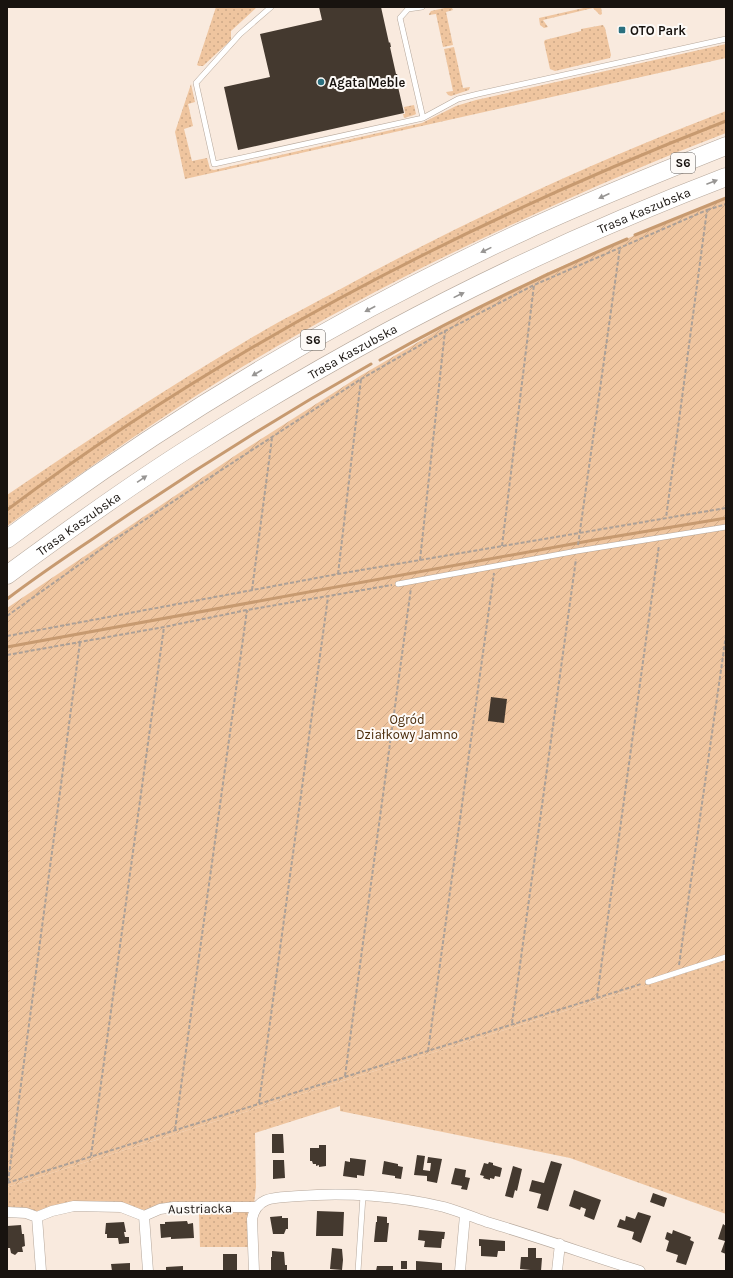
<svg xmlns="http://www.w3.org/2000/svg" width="733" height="1278" font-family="Karla,sans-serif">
<defs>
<pattern id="grass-dots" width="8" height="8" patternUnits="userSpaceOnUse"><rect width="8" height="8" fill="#efc59f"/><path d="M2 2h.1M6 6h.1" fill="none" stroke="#cca888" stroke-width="1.8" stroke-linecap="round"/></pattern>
<pattern id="garden-furrows" width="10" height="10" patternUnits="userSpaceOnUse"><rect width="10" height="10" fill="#efc59f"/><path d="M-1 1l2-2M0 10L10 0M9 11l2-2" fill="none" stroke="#cca888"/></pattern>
</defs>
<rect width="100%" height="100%" fill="#f9eade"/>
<path fill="url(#grass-dots)" d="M216 7H257L231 31V40L203 66H199L197 65Z
M449 7 452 8 453 10 446 12 453 45 443 47 436 14 429 15V14L431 11Z
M588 7H601L602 14 600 15 593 8 543 20 548 27 544 28 540 25 539 18Z
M603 25 605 28 611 55 610 58 555 71 550 69 544 42 545 40 581 31V29Z
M726 44V58L185 179 175 132 191 84 195 102 188 104 193 126 184 129 192 161 207 158 210 169 214 170 422 123 456 106 476 100Z
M454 47 463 88 470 87 469 90 451 96 448 95 446 92 453 91 444 49Z
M414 105 416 114 414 115 404 118 403 114H405L404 107Z
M726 111V133C658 159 591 188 524 219 423 265 324 317 229 375 153 422 80 474 7 526V495C91 438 176 382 263 331 287 317 311 305 335 292 461 223 592 162 726 111Z
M726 960V1214L570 1158 340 1111V1106L255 1133 256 1187 249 1247H200L199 1212 174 1203 145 1210 74 1203 49 1207 35 1212 7 1209V1187Z"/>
<path fill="url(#garden-furrows)" d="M726 198V960L7 1187V608L239 453 360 376 437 331 544 274 706 205Z"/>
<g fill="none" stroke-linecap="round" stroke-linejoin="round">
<path stroke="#c79a70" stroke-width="3" d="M635 235 726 198
M380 360C460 315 543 275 627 239
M7 510C225 346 472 220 726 121
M7 599C36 577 64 558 94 538 184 476 276 418 371 364
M7 647 594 540 726 518"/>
</g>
<path fill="#44392f" d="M319 7H381L389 43 390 42 391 47H390L396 74H397L398 77 396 78 404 113 238 150 224 87 270 77 260 34 322 20Z
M491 697 507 699 504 723 488 721Z
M272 1134H283L284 1153H272Z
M319 1145H326V1166L319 1167V1165L316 1166V1164H313L312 1161H310V1148H319Z
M417 1155 425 1156 423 1170 430 1171 431 1163H427L428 1157 442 1159 437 1183 427 1181V1176L414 1175Z
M350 1158 366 1160 364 1176 357 1175V1178L343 1176 345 1161 350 1162Z
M273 1160H284L285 1178 273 1179Z
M384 1161 398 1164V1166L403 1167 401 1179 395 1178V1176L382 1174Z
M551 1161 562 1164 548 1211 537 1208 541 1194 529 1191 532 1180 544 1183Z
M489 1162 493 1163V1165L502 1168 500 1177 495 1176 494 1179 490 1178V1180L483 1178 484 1176 480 1175 484 1163 488 1164Z
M513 1166 522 1169 517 1191 515 1190 513 1198 505 1196Z
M455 1168 466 1170 465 1177 470 1178 467 1190 461 1189 462 1186 451 1184Z
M574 1190 601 1200 594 1220 584 1216 586 1209 581 1207 580 1210 569 1206Z
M653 1193 667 1198 664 1207 650 1202Z
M317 1211 344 1212 343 1236H316Z
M638 1212 651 1216 641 1243 632 1239 634 1232 617 1227 620 1219 625 1221 626 1216 635 1219Z
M282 1216V1218H288V1229H286L284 1234H273L270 1217Z
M377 1216 387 1217V1223H389L387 1242H374L376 1222H377Z
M187 1221 188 1224 193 1223 194 1238 171 1239V1237L161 1238 160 1224H165V1222Z
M124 1222 126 1232H124L125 1237H129V1243L119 1244 118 1238H107V1234H105L106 1223Z
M723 1224 726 1226V1254L721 1252 725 1241 718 1239Z
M21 1225 22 1234H24L25 1246 22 1247 23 1252H18L15 1255 11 1253 10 1248H7V1226Z
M419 1230 445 1232 444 1239H442L441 1248 424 1247 425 1241 418 1240Z
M673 1230 691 1237 690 1240 694 1242 686 1265 676 1262 678 1255 666 1251 669 1241 665 1239 667 1232 672 1234Z
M479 1239 505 1241V1251H498L497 1257 481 1256V1246H479Z
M332 1248 342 1249 343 1260 342 1270 330 1269Z
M528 1248H536V1258H542L541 1271 520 1269 521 1257H528Z
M272 1251 284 1252 285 1265H287V1271H271V1257H272Z
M223 1254H237V1271H223Z
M401 1261H407V1269H401Z
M416 1261 442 1263V1270H439V1271H416Z
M130 1263V1271H112L111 1264Z
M183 1266V1271H166V1267Z
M377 1266H393V1271H376Z"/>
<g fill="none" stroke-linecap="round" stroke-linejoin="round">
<g stroke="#b6a89c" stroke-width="6">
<path id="service" d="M271 7 240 34 196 83 214 164 423 118
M422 7 408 9 400 18 423 118 458 99 478 94 726 39
M398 584 577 551 726 527
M648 982 726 957
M358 1271 363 1196"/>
</g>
<g stroke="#b6a89c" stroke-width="11">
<path id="minor" d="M7 1212 26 1213 37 1217 52 1211 74 1206 121 1207 144 1216 160 1209 174 1207H257
M144 1216 148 1271
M37 1217 41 1271
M254 1271 252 1219C257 1194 279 1198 299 1196 345 1192 399 1196 444 1207 458 1211 473 1217 487 1222 538 1237 589 1255 640 1271
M460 1271 465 1215
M557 1271 560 1244"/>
</g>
<g stroke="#b6a89c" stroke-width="19">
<g id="motorway">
<path d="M7 539C168 419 342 315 524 231 591 200 658 173 726 146"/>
<path id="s1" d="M7 575C68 530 130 485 194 445 362 338 540 248 726 177"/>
</g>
</g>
<path stroke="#aca097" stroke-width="2" stroke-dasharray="4 2" stroke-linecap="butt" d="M707 210 726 204
M578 545 620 247
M502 546 534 285
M420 560 445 331
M338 574 361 379
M252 590 272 438
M7 616 114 540 361 379 445 331 534 285 707 210 666 518
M7 636 338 574 726 508
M7 655 164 627 247 610 392 585
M679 965 726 635
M597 997 659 545
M512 1023 576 559
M428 1051 494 573
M345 1076 411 588
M259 1103 328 597
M175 1130 247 610
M91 1156 164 627
M8 1182 80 642
M7 1183 641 984"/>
<use href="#service" stroke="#fff" stroke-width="5"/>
<use href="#minor" stroke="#fff" stroke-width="10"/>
<use href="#motorway" stroke="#fff" stroke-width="18"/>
</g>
<defs><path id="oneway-solid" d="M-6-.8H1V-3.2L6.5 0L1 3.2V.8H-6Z"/></defs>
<g fill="#979593">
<use href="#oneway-solid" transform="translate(712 182) rotate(-21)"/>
<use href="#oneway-solid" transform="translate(604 196) rotate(156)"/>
<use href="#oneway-solid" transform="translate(486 250) rotate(154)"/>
<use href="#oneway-solid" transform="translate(459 295) rotate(-26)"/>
<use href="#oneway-solid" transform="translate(370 309) rotate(152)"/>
<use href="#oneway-solid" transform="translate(257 373) rotate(149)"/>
<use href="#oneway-solid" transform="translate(142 479) rotate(-34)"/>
</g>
<g fill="#2b707f" stroke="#fdfaf7" stroke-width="1.5">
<rect x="618" y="26" width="8" height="8" rx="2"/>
<circle cx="321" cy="82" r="4"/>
</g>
<g text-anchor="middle" stroke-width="4" stroke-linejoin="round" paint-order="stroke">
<g fill="#fdfaf7" stroke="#5d5855" stroke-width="1">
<rect x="671" y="153" width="24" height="20" rx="3"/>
<rect x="301" y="330" width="24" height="20" rx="3"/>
</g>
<g font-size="12" font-weight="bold" fill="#18130f">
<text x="683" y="167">S6</text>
<text x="313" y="344">S6</text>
</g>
<g font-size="13" font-weight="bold" fill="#18130f" stroke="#fdfaf7" text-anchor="start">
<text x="630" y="35">OTO Park</text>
<text x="329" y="87">Agata Meble</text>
</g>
<g font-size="13" fill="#18130f" stroke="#fdfaf7">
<text dy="5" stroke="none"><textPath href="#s1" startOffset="736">Trasa Kaszubska</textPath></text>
<text dy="5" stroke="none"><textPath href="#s1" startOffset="412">Trasa Kaszubska</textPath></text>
<text dy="5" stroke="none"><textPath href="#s1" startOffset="88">Trasa Kaszubska</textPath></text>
<text transform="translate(200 1208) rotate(-1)" y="5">Austriacka</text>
</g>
<g font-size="13" fill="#4a2b09" stroke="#fdfaf7">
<text x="407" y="724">Ogród<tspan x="407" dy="15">Działkowy Jamno</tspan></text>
</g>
</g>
<rect width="733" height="1278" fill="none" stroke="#18130f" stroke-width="16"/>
</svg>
